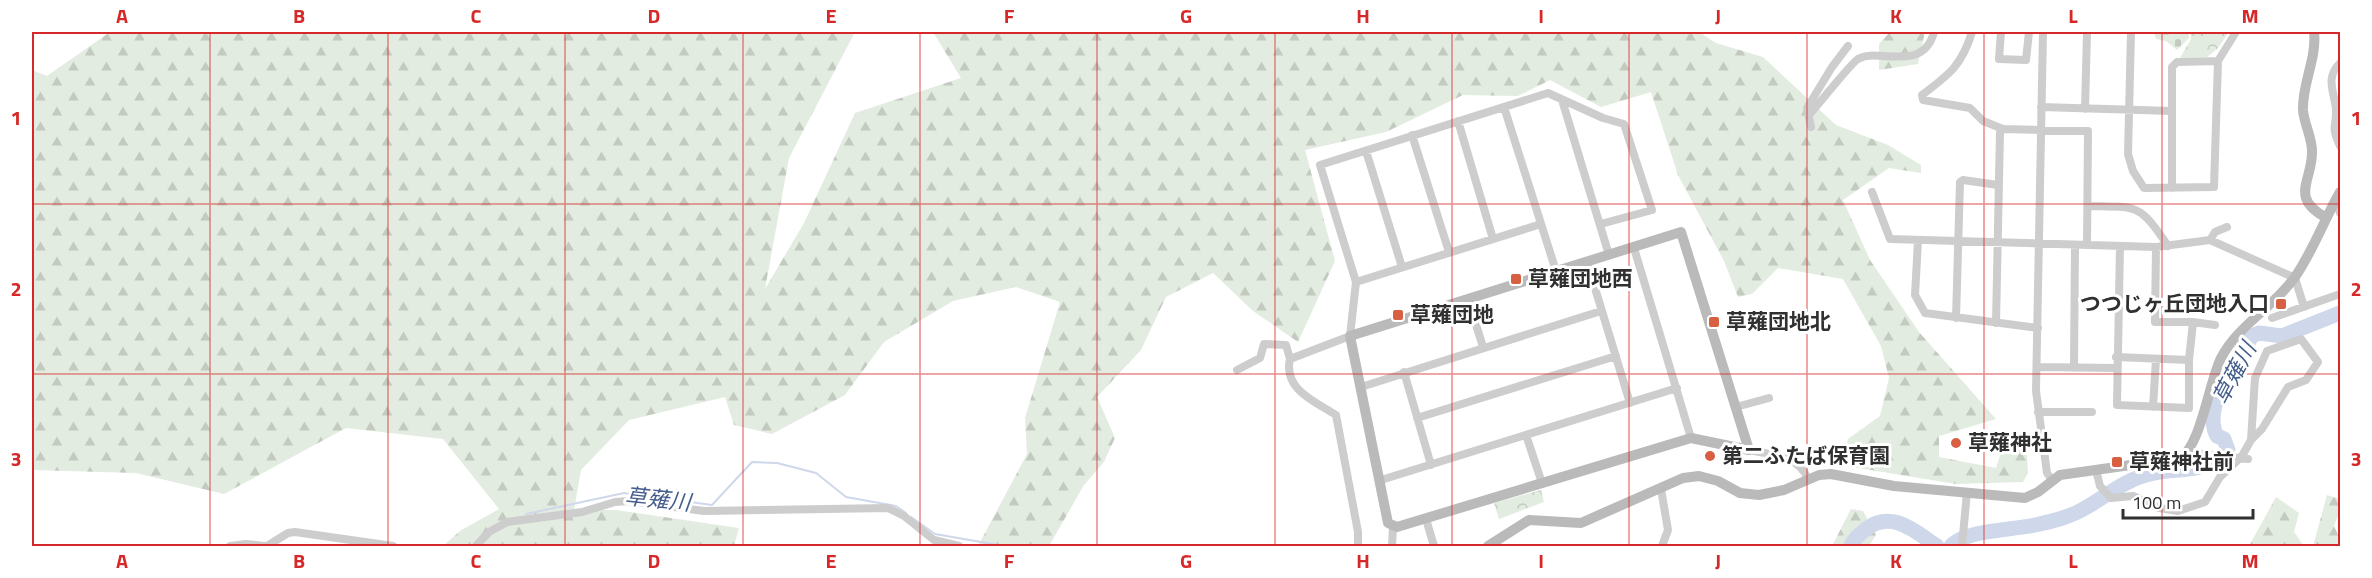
<svg xmlns="http://www.w3.org/2000/svg" width="2372" height="578" font-family="'Titillium Web','Noto Sans JP',sans-serif">
<defs>
<pattern id="forest-firs" width="22" height="20" patternUnits="userSpaceOnUse" patternTransform="scale(1.5)"><rect width="22" height="20" fill="#e3ece0"/><path d="M5 1l3.5 6h-7zM16 11l3.5 6h-7z" fill="#c3cbc0"/></pattern>
<pattern id="cemetery-stones" width="16" height="16" patternUnits="userSpaceOnUse" patternTransform="scale(1.5)"><rect width="16" height="16" fill="#e3ece0"/><path d="M2 7V4a2 2 0 0 1 4 0v3zM10 15v-3a2 2 0 0 1 4 0v3z" fill="#c3cbc0"/></pattern>
<pattern id="park-crowns" width="20" height="18" patternUnits="userSpaceOnUse" patternTransform="scale(1.5)"><rect width="20" height="18" fill="#e3ece0"/><path d="M2 6a3 3 0 1 1 6 0M12 15a3 3 0 1 1 6 0" fill="none" stroke="#c3cbc0"/></pattern>
</defs>
<rect width="100%" height="100%" fill="#fff"/>
<path fill="url(#forest-firs)" d="M110 32H855L789 158 765 289 804 223 855 113 961 78 933 32H1699L1716 43 1763 57 1836 125 1888 145 1921 165V173L1889 168 1843 200 1870 260 1919 332 1996 419 1939 436V457L1996 468 2003 446 2016 435 2026 440 2028 473 2023 482 1956 484 1840 465 1848 439 1880 416 1889 378 1881 346 1843 279 1778 268 1752 294 1738 297 1724 261 1678 175 1651 92 1601 107 1550 80 1518 96 1463 95 1386 132 1305 150 1335 261 1298 342 1253 311 1213 273 1166 297 1141 350 1097 397 1115 438 1104 462 1084 485 1049 546H978L1027 454 1025 418 1060 302 1016 287 953 301 884 342 845 395 772 434 734 425 725 397 629 420 581 470 574 510H616L739 528 734 546H443L460 531 499 509 443 439 346 428 224 494 136 473 32 470V70L47 76Z
M1890 32H1925L1918 64 1879 70V44Z
M2327 495 2340 499V510L2334 526 2340 539V546H2313Z
M2276 497 2299 513 2294 532 2304 546H2249Z
M1851 509 1863 511 1876 535 1869 546H1832Z"/>
<path fill="url(#cemetery-stones)" d="M2154 32H2188L2189 38 2177 50 2166 41 2156 39Z"/>
<path fill="url(#park-crowns)" d="M2190 32H2229L2218 48 2207 57 2180 58 2191 39Z
M1541 490 1544 502 1499 519 1494 503Z"/>
<g fill="none" stroke-linecap="round" stroke-linejoin="round">
<path stroke="#ced8ea" stroke-width="2" d="M526 514 624 493 712 505 752 462 777 463 816 473 846 497 896 506 906 513
M911 517 935 534 1004 546"/>
<path stroke="#ced8ea" stroke-width="15" d="M1851 546C1854 538 1860 534 1866 529 1892 509 1916 532 1937 546
M1951 546C1965 530 2013 530 2035 525 2053 521 2071 517 2087 507 2105 497 2122 482 2143 476 2172 466 2207 476 2228 450L2224 439 2217 436C2201 406 2237 363 2252 336L2259 333 2282 336 2340 313"/>
<path stroke="#cdcdcd" stroke-width="8" d="M1972 32C1962 65 1950 74 1922 95L1923 100 1970 108 1983 121 2003 129
M2001 32 1999 59 2026 60 2029 32
M2043 32 2036 391 2047 473 2052 480
M2131 32 2128 154 2133 171 2144 188 2214 187 2218 61 2177 62 2172 67V188
M2218 61 2236 32
M2340 63C2325 78 2334 91 2336 109 2337 128 2330 124 2340 146
M1562 100 1609 255
M1504 107 1556 271
M2041 107 2172 111
M2085 109 2087 32
M1809 115C1818 105 1852 62 1858 59 1877 47 1923 74 1934 32
M1458 121 1493 239
M1811 127 1807 108 1832 67 1848 46
M1412 135 1449 252
M1366 151 1402 267
M1872 192 1890 239 2156 247 2210 240 2295 278 2304 307
M2336 200 2340 213
M2088 206C2138 207 2139 203 2168 246
M2210 240 2215 232 2227 227
M1918 241 1915 295 1925 313 2038 328
M2120 246 2117 405 2189 408V360L2193 322H2155L2156 247
M1634 248 1691 438
M1587 262 1630 403
M1356 282 1541 224
M1468 299 1483 347
M1956 318 1960 182 1963 180 1998 185
M2272 318 2340 294
M2193 322 2215 325
M1996 323 2000 132 2003 129 2088 131 2087 245
M2116 357 2189 360
M2037 367 2116 368
M2074 368 2075 245
M1237 370 1260 358 1264 344 1286 345 1290 359
M1404 372 1431 465
M1361 387 1601 311
M1736 407 1769 398
M2153 407 2156 359
M2038 412H2092
M1417 418 1616 356
M1526 435 1542 483
M1749 450C1772 455 1798 455 1808 479
M2188 452 2248 459
M2096 470 2100 486 2111 498 2133 496 2159 508 2178 511 2205 502 2220 477 2242 456 2251 440 2255 378 2267 351 2301 339 2318 362 2306 380 2288 387 2262 429 2251 440
M1381 480 1677 388
M1661 489 1668 530 1662 546
M1426 519 1434 546
M230 546 246 544 265 546
M267 546 288 533 295 532 393 546
M476 546 489 532 507 522 582 512 615 502 628 501 704 511 888 508 904 516 934 540 959 546
M1358 546V532L1336 415C1314 401 1283 389 1290 359L1350 336 1356 282 1320 165 1548 93 1603 118 1624 124 1652 210 1601 224
M1392 546 1393 527
M1962 546 1967 492"/>
<path stroke="#bababa" stroke-width="10" d="M2314 32C2317 59 2302 83 2303 110 2304 124 2312 137 2312 151 2313 180 2289 197 2325 217
M1681 232 1749 450 1691 438 1397 527 1388 523 1350 336Z
M1488 546 1529 520 1581 523 1683 478 1699 476 1718 481 1740 493 1759 495 1784 490 1819 475 1831 474 1894 486 2025 498 2038 492 2060 475 2180 458C2201 446 2209 382 2221 358 2238 325 2274 307 2295 277 2313 251 2324 220 2340 192"/>
</g>
<path fill="none" stroke="#d62828" stroke-width="1.5" stroke-opacity="0.55" d="M210 32V546M388 32V546M565 32V546M743 32V546M920 32V546M1097 32V546M1275 32V546M1452 32V546M1629 32V546M1807 32V546M1984 32V546M2162 32V546M32 204H2340M32 374H2340"/>
<g fill="#d76043" stroke="#fff" stroke-width="2">
<rect x="1510" y="273" width="12" height="12" rx="3"/>
<rect x="2275" y="298" width="12" height="12" rx="3"/>
<rect x="1392" y="309" width="12" height="12" rx="3"/>
<rect x="1708" y="316" width="12" height="12" rx="3"/>
<circle cx="1956" cy="443" r="6"/>
<circle cx="1710" cy="456" r="6"/>
<rect x="2111" y="456" width="12" height="12" rx="3"/>
</g>
<g text-anchor="middle" stroke-width="6" stroke-linejoin="round" paint-order="stroke">
<g font-size="21" font-weight="bold" fill="#303030" stroke="#fff" text-anchor="start">
<text x="1528" y="286">草薙団地西</text>
<text x="2269" y="311" text-anchor="end">つつじヶ丘団地入口</text>
<text x="1410" y="322">草薙団地</text>
<text x="1726" y="329">草薙団地北</text>
<text x="1968" y="450">草薙神社</text>
<text x="1722" y="463">第二ふたば保育園</text>
<text x="2129" y="469">草薙神社前</text>
</g>
<g font-size="22" font-style="italic" fill="#445d8c" stroke="#fff">
<text transform="translate(2234 373) rotate(-62)" y="8">草薙川</text>
<text transform="translate(658 499) rotate(6)" y="8">草薙川</text>
</g>
</g>
<rect width="2372" height="578" fill="none" stroke="#ffffff" stroke-width="66"/>
<path d="M2123 509v9h130v-9" fill="none" stroke="#303030" stroke-width="3"/>
<text x="2132" y="509" font-size="18" fill="#303030" stroke="#ffffff" stroke-width="4.5" paint-order="stroke">100 m</text>
<rect x="33" y="33" width="2306" height="512" fill="none" stroke="#d62828" stroke-width="2"/>
<g font-size="20" text-anchor="middle" font-weight="bold" fill="#d62828">
<text x="122" y="23">A</text>
<text x="299" y="23">B</text>
<text x="476" y="23">C</text>
<text x="654" y="23">D</text>
<text x="831" y="23">E</text>
<text x="1009" y="23">F</text>
<text x="1186" y="23">G</text>
<text x="1363" y="23">H</text>
<text x="1541" y="23">I</text>
<text x="1718" y="23">J</text>
<text x="1896" y="23">K</text>
<text x="2073" y="23">L</text>
<text x="2250" y="23">M</text>
<text x="16" y="125">1</text>
<text x="2356" y="125">1</text>
<text x="16" y="296">2</text>
<text x="2356" y="296">2</text>
<text x="16" y="466">3</text>
<text x="2356" y="466">3</text>
<text x="122" y="568">A</text>
<text x="299" y="568">B</text>
<text x="476" y="568">C</text>
<text x="654" y="568">D</text>
<text x="831" y="568">E</text>
<text x="1009" y="568">F</text>
<text x="1186" y="568">G</text>
<text x="1363" y="568">H</text>
<text x="1541" y="568">I</text>
<text x="1718" y="568">J</text>
<text x="1896" y="568">K</text>
<text x="2073" y="568">L</text>
<text x="2250" y="568">M</text>
</g>
</svg>
